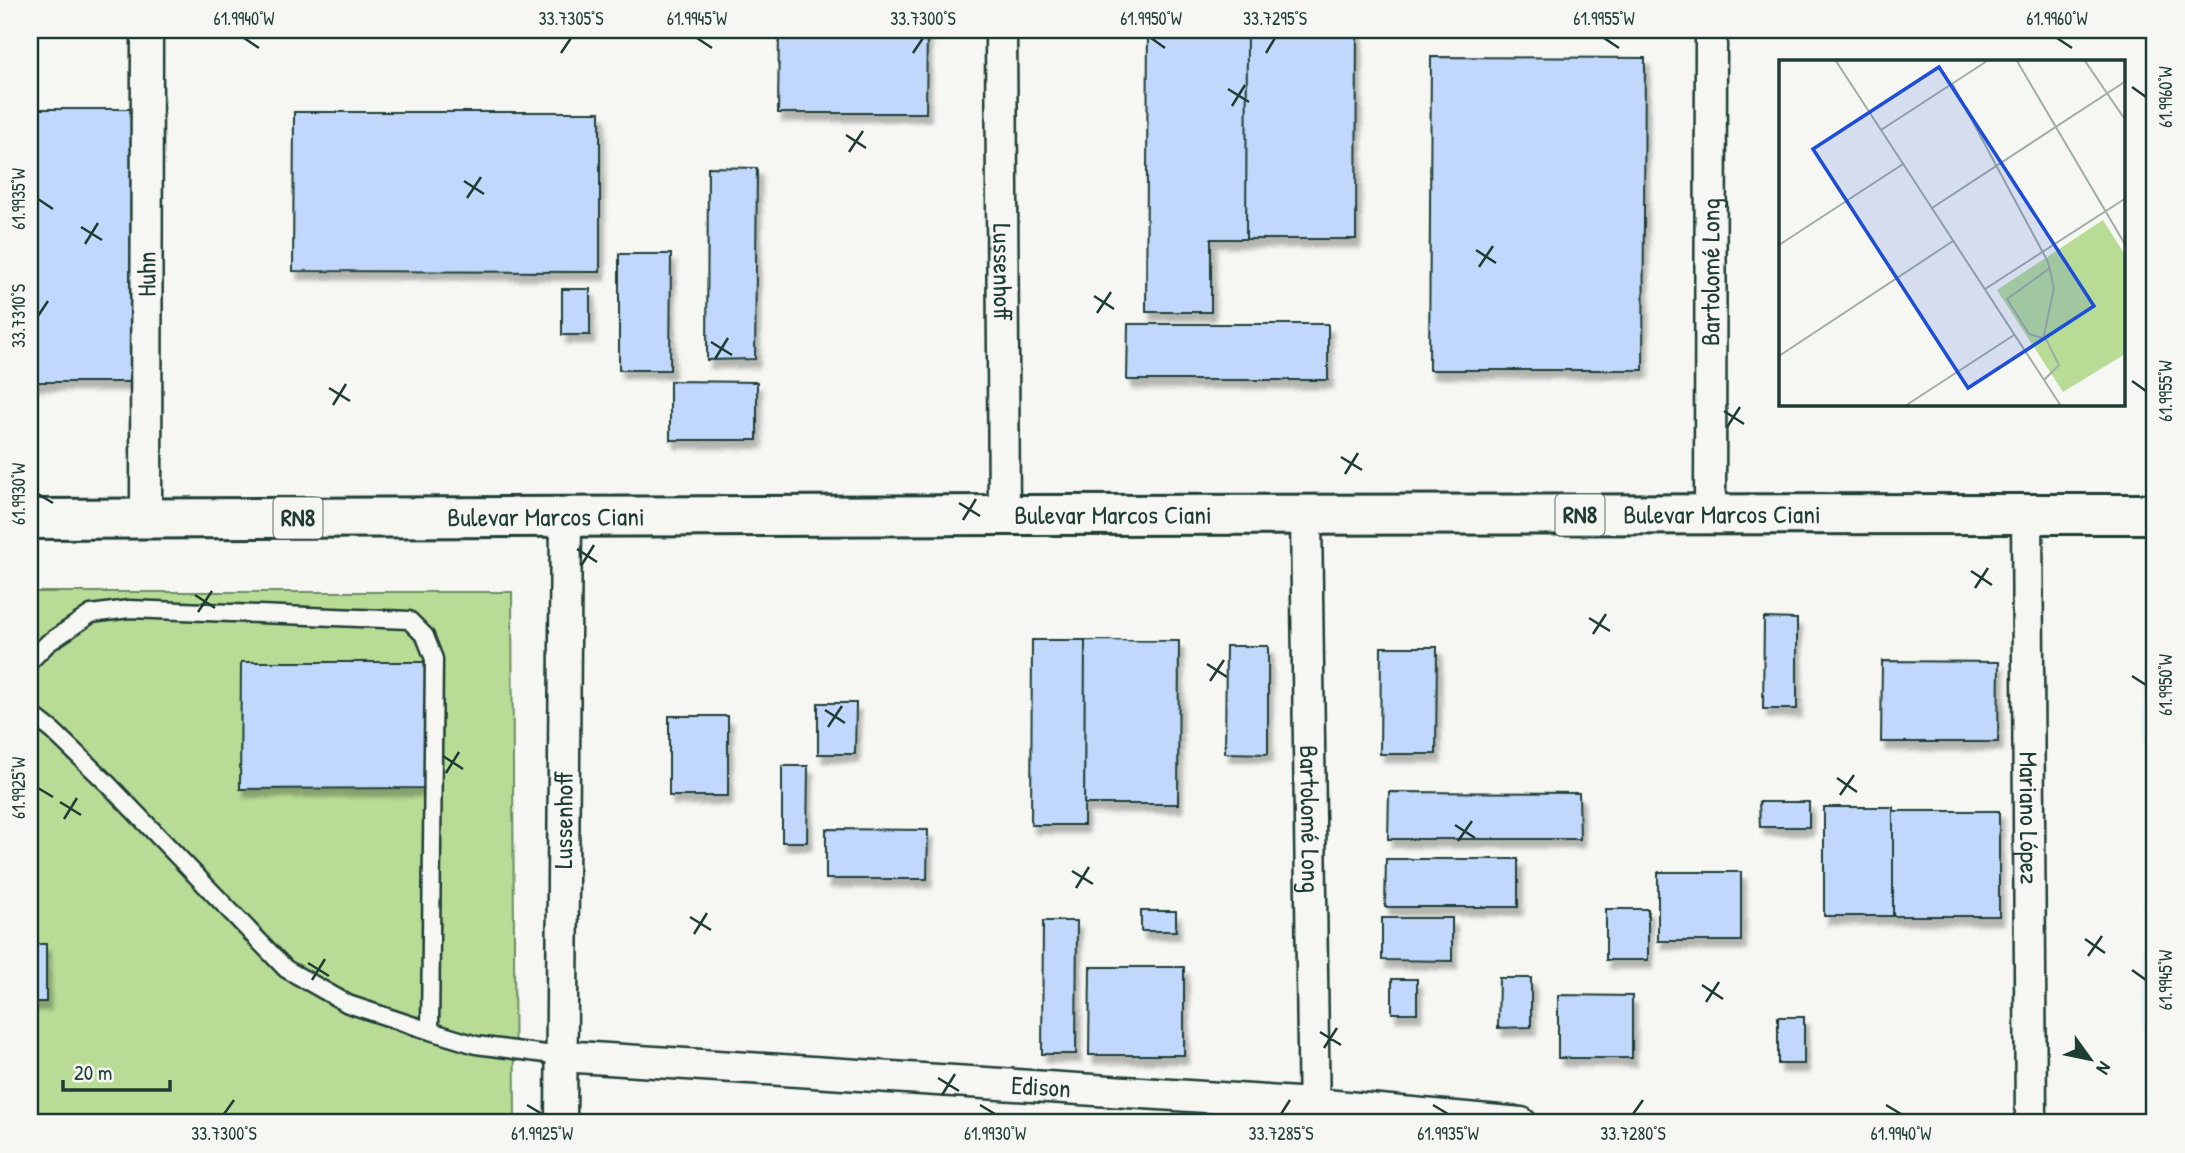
<svg xmlns="http://www.w3.org/2000/svg" width="2185" height="1153" font-family="'Patrick Hand',sans-serif">
<defs>
<filter id="shadow"><feDropShadow dx="4.5" dy="8" stdDeviation="2" flood-color="#0004"/></filter>
</defs>
<rect width="100%" height="100%" fill="#f6f6f2"/>
<filter id="ink" filterUnits="userSpaceOnUse"><feTurbulence type="fractalNoise" baseFrequency=".0143" numOctaves="2"/><feDisplacementMap in="SourceGraphic" scale="14" xChannelSelector="R" yChannelSelector="G"/><feConvolveMatrix kernelMatrix="1 2 1 2 8 2 1 2 1" color-interpolation-filters="sRGB"/></filter>
<g filter="url(#ink)">
<path fill="#e6edf5" d="M2144 640H2155V1123H2143Z"/>
<path fill="#b8dc96" stroke="#6c8c65" stroke-width="2" d="M30 592H512L515 1123H30Z"/>
<path fill="#c1d8fc" stroke="#1f3d34" stroke-width="2" filter="url(#shadow)" d="M779 30H927L926 113H778Z
M1148 30H1247L1246 239H1211V312H1146Z
M1247 30H1357L1356 239H1246Z
M1431 57 1645 58 1643 370H1429Z
M30 109H138L137 382H30Z
M294 112H600V272L293 271Z
M708 167 757 168 755 359 707 360Z
M619 254H671L670 370H619Z
M562 289H590V335H562Z
M1128 324H1328V380H1127Z
M670 381 757 382V440H670Z
M1764 618 1797 619V709H1763Z
M1032 640H1085L1084 825H1031Z
M1085 640 1179 641 1178 804H1084Z
M1226 646H1268V754L1225 753Z
M1381 647H1437L1436 754H1380Z
M1882 661 1999 662 1998 742H1881Z
M241 662H426L425 788 240 789Z
M818 703H856L855 754H818Z
M669 716H728V796H669Z
M782 766H808L807 842H782Z
M1389 792 1579 793 1580 839H1388Z
M1759 802H1809V827H1760Z
M1824 807H1893V916H1824Z
M1893 811H1999V916H1893Z
M826 829 928 830 927 879H826Z
M1386 859H1518V907H1385Z
M1658 872H1741V941H1658Z
M1606 909H1648V960H1606Z
M1141 911H1176V931H1141Z
M1382 918H1452V961L1382 960Z
M1043 921H1077L1076 1054H1042Z
M30 944H46V1002H30Z
M1090 967H1184V1055H1089Z
M1499 978H1531V1027L1498 1028Z
M1392 979H1417V1013H1392Z
M1558 995 1632 996V1058H1558Z
M1778 1017H1804V1064H1778Z"/>
<g fill="none" stroke-linecap="round" stroke-linejoin="round">
<g stroke="#1f3d34" stroke-width="21">
<path id="service" d="M30 661 48 643 91 614 129 609 409 620 425 636 434 659 430 1031
M30 713 53 731 108 784 286 969 348 1004 430 1031 476 1045 561 1056"/>
</g>
<g stroke="#1f3d34" stroke-width="35">
<g id="minor">
<path id="s1" d="M1001 30 1004 515"/>
<path id="s2" d="M2027 514 2031 1123"/>
<path id="s3" d="M1710 515 1711 30"/>
<path id="s4" d="M1306 516 1314 1123"/>
<path id="s5" d="M146 519 147 30"/>
<path id="s6" d="M561 1056 1314 1104 1521 1123"/>
<path id="s7" d="M561 1123 566 517"/>
</g>
</g>
<g stroke="#1f3d34" stroke-width="44">
<g id="trunk">
<path id="s8" d="M30 519 1004 515 2155 514"/>
</g>
</g>
<use href="#service" stroke="#f6f6f2" stroke-width="16"/>
<use href="#minor" stroke="#f6f6f2" stroke-width="30"/>
<use href="#trunk" stroke="#f6f6f2" stroke-width="38"/>
</g>
</g>
<path fill="none" stroke="#1f3d34" stroke-width="2.5" d="M244 38 259 48M697 38 712 48M1151 38 1165 48M1604 38 1619 48M2057 38 2072 48M561 53 571 38M913 53 923 38M1266 53 1275 38M2132 87 2146 97M1228 89 1249 102M1232 106 1245 85M846 135 866 148M849 152 863 131M464 181 484 194M467 198 481 177M38 199 53 209M81 227 102 240M85 244 98 223M1476 250 1496 263M1479 267 1493 246M1094 296 1114 309M1097 313 1111 292M38 316 48 301M711 342 732 355M715 359 728 338M2132 381 2146 391M329 388 350 401M333 405 346 384M1724 411 1744 424M1727 427 1740 407M1341 457 1362 470M1345 474 1358 453M38 494 53 503M959 503 980 516M963 520 976 499M577 549 597 562M581 566 594 545M1971 571 1992 585M1975 588 1988 568M195 595 215 608M198 612 212 591M1589 618 1610 631M1593 634 1606 614M1207 664 1227 677M2132 676 2146 685M1210 681 1224 660M825 710 845 723M828 727 842 706M443 756 463 769M446 773 459 752M1837 778 1857 792M38 788 53 797M1840 795 1854 775M60 802 81 815M64 819 77 798M1455 825 1475 838M1458 841 1472 821M1072 871 1093 884M1076 888 1089 867M690 917 711 930M694 934 707 913M2085 939 2105 953M2088 956 2102 936M308 963 329 976M2132 970 2146 980M312 980 325 959M1702 985 1723 999M1706 1002 1719 982M1320 1032 1341 1045M1324 1048 1337 1028M938 1078 959 1091M942 1095 955 1074M527 1105 542 1114M980 1105 995 1114M1433 1105 1448 1114M1886 1105 1901 1114M224 1114 234 1100M1281 1114 1290 1100M1633 1114 1643 1100"/>
<g text-anchor="middle" stroke-width="5" stroke-linejoin="round" paint-order="stroke">
<g fill="#f6f6f2" stroke="#60746d" stroke-width="2">
<rect x="1555.5" y="494.5" width="49" height="41" rx="5"/>
<rect x="273.5" y="497.5" width="49" height="41" rx="5"/>
</g>
<g font-size="24" font-weight="bold" fill="#1f3d34">
<text x="1580" y="523">RN8</text>
<text x="298" y="526">RN8</text>
</g>
<g font-size="26" fill="#1f3d34" stroke="#f6f6f2">
<text dy="9" stroke="none"><textPath href="#s1" startOffset="242">Lussenhoff</textPath></text>
<text dy="9" stroke="none"><textPath href="#s3" startOffset="243">Bartolomé Long</textPath></text>
<text dy="9" stroke="none"><textPath href="#s5" startOffset="245">Huhn</textPath></text>
<text dy="9" stroke="none"><textPath href="#s8" startOffset="1083">Bulevar Marcos Ciani</textPath></text>
<text dy="9" stroke="none"><textPath href="#s8" startOffset="1692">Bulevar Marcos Ciani</textPath></text>
<text dy="9" stroke="none"><textPath href="#s8" startOffset="516">Bulevar Marcos Ciani</textPath></text>
<text dy="9" stroke="none"><textPath href="#s4" startOffset="303">Bartolomé Long</textPath></text>
<text dy="9" stroke="none"><textPath href="#s2" startOffset="304">Mariano López</textPath></text>
<text dy="9" stroke="none"><textPath href="#s7" startOffset="303">Lussenhoff</textPath></text>
<text dy="9" stroke="none"><textPath href="#s6" startOffset="481">Edison</textPath></text>
</g>
</g>
<g transform="translate(1779 60)">
<rect width="346" height="346" fill="#f6f6f2"/>
<path d="M324 160 346 195V294L284 332 218 230Z" fill="#b8dc96"/>
<path fill="none" stroke="#a0aca6" stroke-width="2" d="M57 1 282 346M238 1 347 186M306 1 347 61M173 23 269 202 275 228 265 275 280 305 265 320M102 70 208 1M153 148 347 21M0 185 124 104M206 229 347 138M267 279 250 274 228 239 271 208M0 296 174 181M126 346 235 275"/>
<path fill="#1d4ed8" fill-opacity="0.15" stroke="#1d4ed8" stroke-width="3.5" d="M160 7 315 246 189 328 34 89Z"/>
<rect width="346" height="346" fill="none" stroke="#1f3d34" stroke-width="3.5"/>
</g>
<rect width="2185" height="1153" fill="none" stroke="#f6f6f2" stroke-width="77"/>
<g transform="translate(2090 1059) rotate(123)" stroke="#f6f6f2" stroke-width="5" paint-order="stroke">
<path d="M0-5L12 26L0 18L-12 26Z" fill="#1f3d34"/>
<text y="-10" font-size="19" font-weight="bold" text-anchor="middle" fill="#1f3d34">N</text>
</g>
<path d="M63 1080v10h107v-10" fill="none" stroke="#1f3d34" stroke-width="3.5"/>
<text x="74" y="1080" font-size="21" fill="#1f3d34" stroke="#f6f6f2" stroke-width="5" paint-order="stroke">20 m</text>
<rect x="38" y="38" width="2108" height="1076" fill="none" stroke="#1f3d34" stroke-width="2.5"/>
<g font-size="18" text-anchor="middle" fill="#1f3d34">
<text x="244" y="25">61.9940°W</text>
<text x="571" y="25">33.7305°S</text>
<text x="697" y="25">61.9945°W</text>
<text x="923" y="25">33.7300°S</text>
<text x="1151" y="25">61.9950°W</text>
<text x="1275" y="25">33.7295°S</text>
<text x="1604" y="25">61.9955°W</text>
<text x="2057" y="25">61.9960°W</text>
<text transform="translate(2166 97) rotate(-90)" y="6">61.9960°W</text>
<text transform="translate(19 199) rotate(-90)" y="6">61.9935°W</text>
<text transform="translate(19 316) rotate(-90)" y="6">33.7310°S</text>
<text transform="translate(2166 391) rotate(-90)" y="6">61.9955°W</text>
<text transform="translate(19 494) rotate(-90)" y="6">61.9930°W</text>
<text transform="translate(2166 685) rotate(-90)" y="6">61.9950°W</text>
<text transform="translate(19 788) rotate(-90)" y="6">61.9925°W</text>
<text transform="translate(2166 980) rotate(-90)" y="6">61.9945°W</text>
<text x="224" y="1140">33.7300°S</text>
<text x="542" y="1140">61.9925°W</text>
<text x="995" y="1140">61.9930°W</text>
<text x="1281" y="1140">33.7285°S</text>
<text x="1448" y="1140">61.9935°W</text>
<text x="1633" y="1140">33.7280°S</text>
<text x="1901" y="1140">61.9940°W</text>
</g>
</svg>
